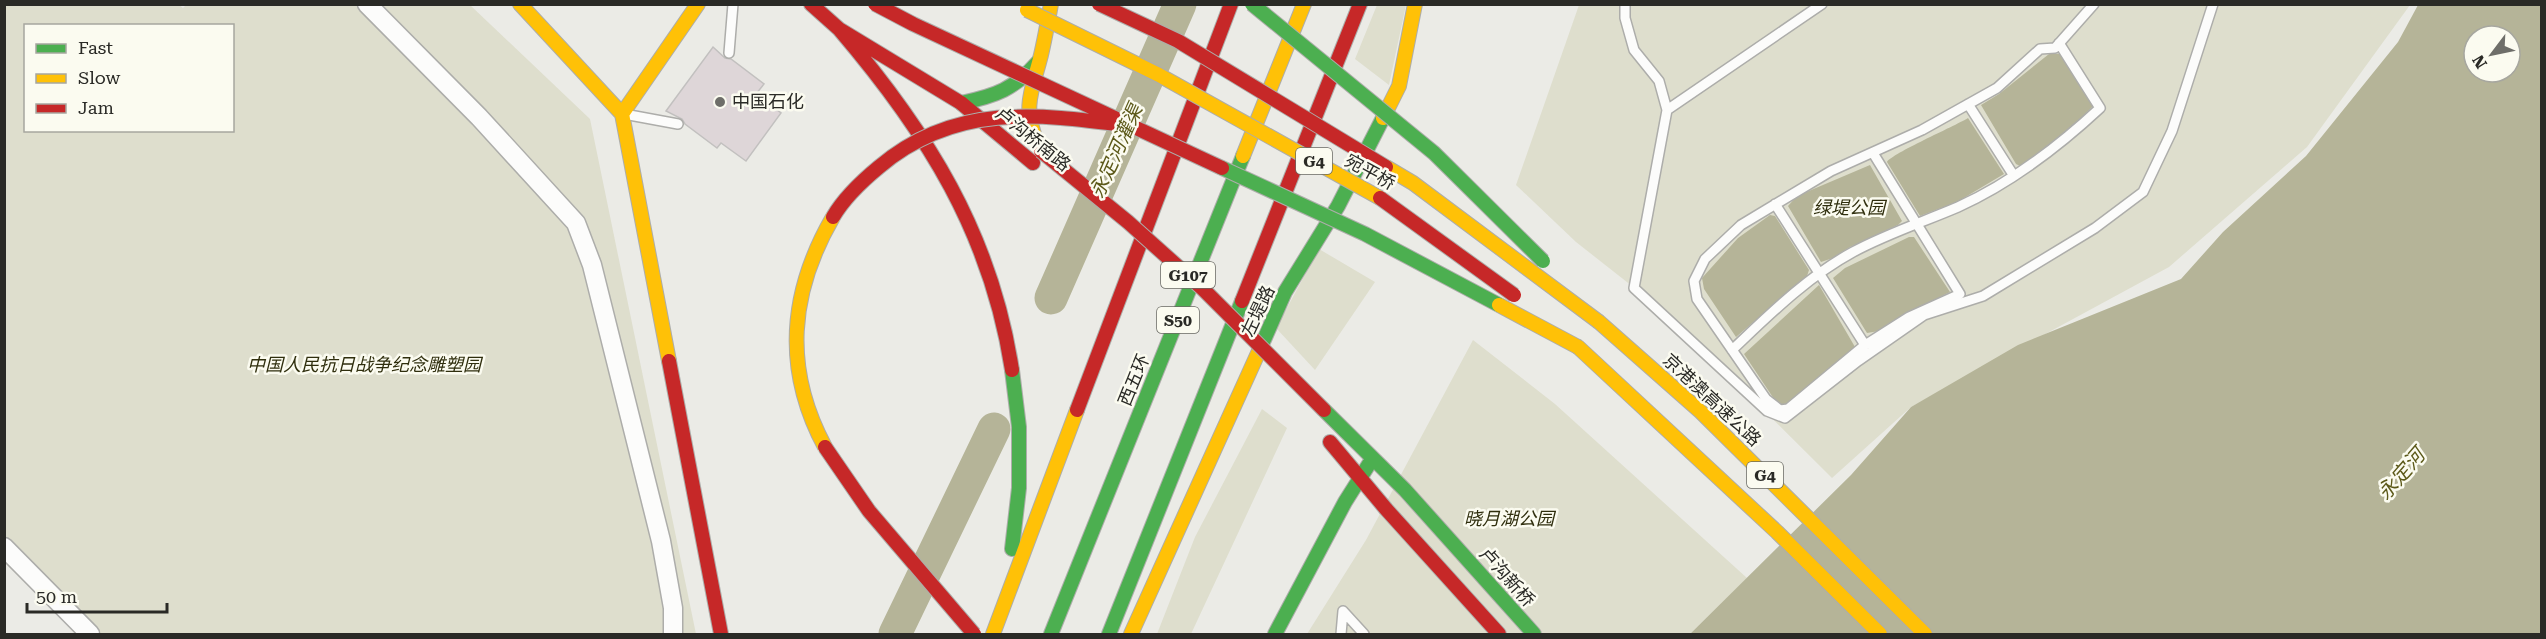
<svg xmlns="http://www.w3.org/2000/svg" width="2546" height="639" font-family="'Roboto Serif','Noto Sans SC',serif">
<rect width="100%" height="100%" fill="#ebebe6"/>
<path fill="#dedecd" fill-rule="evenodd" d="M178 4 183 8 187 4 470 5 590 119 696 634H95L5 541V5ZM26 26H232V130H26Z
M1377 5H1406L1389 85 1355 59Z
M1579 5H2410L2307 147 2169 267 1911 407 1832 478 1665 312 1576 242 1516 185Z
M1319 249 1375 282 1315 370 1276 328Z
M1473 340 1555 404 1747 578 1690 634H1307L1366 540Z
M1262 409 1287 428 1191 634H1157L1195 537Z"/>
<path fill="#b5b498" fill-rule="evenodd" d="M2418 5H2541V634H1690L1851 475 1911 407 2018 345 2181 279 2223 232 2306 156 2398 42ZM2474 36H2510V72H2474Z
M2049 54H2060L2093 106C2071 130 2047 147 2020 166L2016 164 1981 105 1999 94Z
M1968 118 2004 174 1957 202 1920 216 1887 162C1893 153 1953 127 1968 118Z
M1870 165 1902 221 1898 225 1850 247 1833 258 1821 262 1788 206 1797 196Z
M1770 215 1775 216 1809 270 1807 276 1736 337 1704 289 1702 278 1738 238Z
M1909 237H1914L1950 292 1897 319 1879 331 1867 333 1833 278 1845 268Z
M1819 285 1855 347 1786 405 1780 408 1744 354Z"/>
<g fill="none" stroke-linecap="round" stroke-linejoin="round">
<path stroke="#b5b498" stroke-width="33" d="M1051 298 1180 4
M895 634 994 429"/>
</g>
<path fill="#ded6d8" stroke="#c2c0bf" stroke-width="1.5" d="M713 47 725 58 731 59 764 84 756 94 781 113 746 161 721 143 717 148 685 124 682 119 666 111Z"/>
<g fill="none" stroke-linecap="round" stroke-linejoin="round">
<g stroke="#adadaa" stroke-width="12">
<path id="lane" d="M1625 4V18L1634 50 1659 81 1667 110
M1822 4 1667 110 1634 288 1767 411 1785 418 1858 361 1924 315 1983 296 2095 228 2143 192 2172 131 2213 4
M729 53 733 4
M1968 104 2014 176
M624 114 678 124
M1873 153 1960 294 1909 317 1865 345 1788 409 1780 410 1766 399 1697 299 1694 281 1705 259 1741 225 1831 171 1922 130 1997 88 2040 49 2055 48 2094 4
M1775 204 1865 345
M1732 350C1769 315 1807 277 1853 252 1886 234 1923 222 1958 207 2011 183 2058 147 2100 108L2059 43
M1343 611 1364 634
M1341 634 1343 611"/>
</g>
<g stroke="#adadaa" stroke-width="21">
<path id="street" d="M367 4 479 117 576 223 592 265 661 541 673 608V634
M4 547 90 634"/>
</g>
<g stroke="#adadaa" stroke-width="16">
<path id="fast" d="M961 103C996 96 1014 89 1038 62
M1259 351 1285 292 1338 206 1383 118
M1324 410 1405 490 1534 634
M1012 549 1019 488V427L1012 370
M1051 634 1243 156
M1109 634 1242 301
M1275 634 1345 502 1369 464"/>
</g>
<g stroke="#adadaa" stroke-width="16">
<path id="slow" d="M520 4 622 114 669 361
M622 114 698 4
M1383 118 1399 86 1415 4
M1037 142C1022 106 1032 91 1041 55 1045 38 1048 21 1051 4
M1243 156 1304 4
M1599 322 1701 412 1925 634
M1578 347 1777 532 1880 634
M993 634 1077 410
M1131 634 1259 351"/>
</g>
<g stroke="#adadaa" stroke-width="16">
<path id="jam" d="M811 4 839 29 961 103 1033 163
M839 29C927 132 991 233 1012 370
M1242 301 1360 4
M669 361 721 634
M1077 410 1231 4
M1330 442 1386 509 1499 634"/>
</g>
<use href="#lane" stroke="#fcfcfb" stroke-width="9"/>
<use href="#street" stroke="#fcfcfb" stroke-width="18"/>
<use href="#fast" stroke="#4caf50" stroke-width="14"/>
<use href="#slow" stroke="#ffc107" stroke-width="14"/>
<use href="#jam" stroke="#c62828" stroke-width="14"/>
<g stroke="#adadaa" stroke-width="16" stroke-linecap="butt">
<path id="fast-bridge" d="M1252 4 1434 153 1543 261
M1222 168 1365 234 1499 305"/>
</g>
<g stroke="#adadaa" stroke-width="16" stroke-linecap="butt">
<path id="slow-bridge" d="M1027 10 1159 75 1380 198
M1386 167 1413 183 1599 322
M1499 305 1578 347
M825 447C783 369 789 293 833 217"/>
</g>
<g stroke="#adadaa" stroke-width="16" stroke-linecap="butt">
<path id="jam-bridge" d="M875 4 913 24 1222 168
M1099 4 1178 41 1386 167
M1041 151 1128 222 1203 289 1324 410
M1380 198 1514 295
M833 217C844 198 862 181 879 167 956 102 1039 114 1132 126
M825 447 869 511 974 634"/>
</g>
<use href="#fast-bridge" stroke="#4caf50" stroke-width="14"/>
<use href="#slow-bridge" stroke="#ffc107" stroke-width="14"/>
<use href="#jam-bridge" stroke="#c62828" stroke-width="14"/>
</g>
<circle fill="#6e6e69" stroke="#fbfbf0" stroke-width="2" cx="720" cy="102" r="6"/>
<g text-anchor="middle" stroke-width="5" stroke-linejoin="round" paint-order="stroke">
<g fill="#fbfbf0" stroke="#696963" stroke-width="1.5">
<rect x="1296" y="148" width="36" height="26" rx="4.5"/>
<rect x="1161" y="262" width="54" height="26" rx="4.5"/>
<rect x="1157" y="307" width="42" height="26" rx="4.5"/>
<rect x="1747" y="462" width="36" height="26" rx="4.5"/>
</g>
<g font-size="16" font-weight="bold" fill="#2a2a26">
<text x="1314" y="167">G4</text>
<text x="1188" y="281">G107</text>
<text x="1178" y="326">S50</text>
<text x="1765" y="481">G4</text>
</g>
<g font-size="18" fill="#2a2a26" stroke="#fbfbf0" text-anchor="start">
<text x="732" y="108">中国石化</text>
</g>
<g font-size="18" fill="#2a2a26" stroke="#fbfbf0">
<text transform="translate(1033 139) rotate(39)" y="6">卢沟桥南路</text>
<text transform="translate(1370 172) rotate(29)" y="6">宛平桥</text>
<text transform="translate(1258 311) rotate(-65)" y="6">左堤路</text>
<text transform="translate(1134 380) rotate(-68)" y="6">西五环</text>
<text transform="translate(1712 400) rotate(43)" y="6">京港澳高速公路</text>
<text transform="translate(1507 577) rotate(48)" y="6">卢沟新桥</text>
</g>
<g font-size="18" font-style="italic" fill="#2f2e0d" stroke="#fbfbf0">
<text x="1849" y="214">绿堤公园</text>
<text x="364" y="371">中国人民抗日战争纪念雕塑园</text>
<text x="1509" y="525">晓月湖公园</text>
</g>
<g font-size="20" font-style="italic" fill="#5c5919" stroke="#fbfbf0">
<text transform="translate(1116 151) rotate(-66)" y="7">永定河灌渠</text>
<text transform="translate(2401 474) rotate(-49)" y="7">永定河</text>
</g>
</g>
<rect width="2546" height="639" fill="none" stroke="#2a2a26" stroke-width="12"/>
<rect x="24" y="24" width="210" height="108" fill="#fbfbf0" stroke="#a7a79f" stroke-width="1.5"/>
<rect x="36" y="44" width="30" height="9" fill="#4caf50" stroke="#a7a79f" stroke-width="1.5"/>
<text x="78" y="54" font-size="18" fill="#2a2a26">Fast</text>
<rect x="36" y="74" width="30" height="9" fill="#ffc107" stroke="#a7a79f" stroke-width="1.5"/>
<text x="78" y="84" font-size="18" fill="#2a2a26">Slow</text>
<rect x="36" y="104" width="30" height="9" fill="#c62828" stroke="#a7a79f" stroke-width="1.5"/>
<text x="78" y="114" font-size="18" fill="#2a2a26">Jam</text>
<g transform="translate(2492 54) rotate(238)"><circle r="28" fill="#fbfbf0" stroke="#a7a79f" stroke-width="1.5"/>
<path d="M0-4.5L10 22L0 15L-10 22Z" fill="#6e6e69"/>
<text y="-9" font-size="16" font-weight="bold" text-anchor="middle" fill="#2a2a26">N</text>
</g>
<path d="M27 603v9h140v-9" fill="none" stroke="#2a2a26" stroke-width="3"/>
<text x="36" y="603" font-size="18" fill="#2a2a26" stroke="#fbfbf0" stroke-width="4.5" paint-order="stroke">50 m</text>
</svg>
